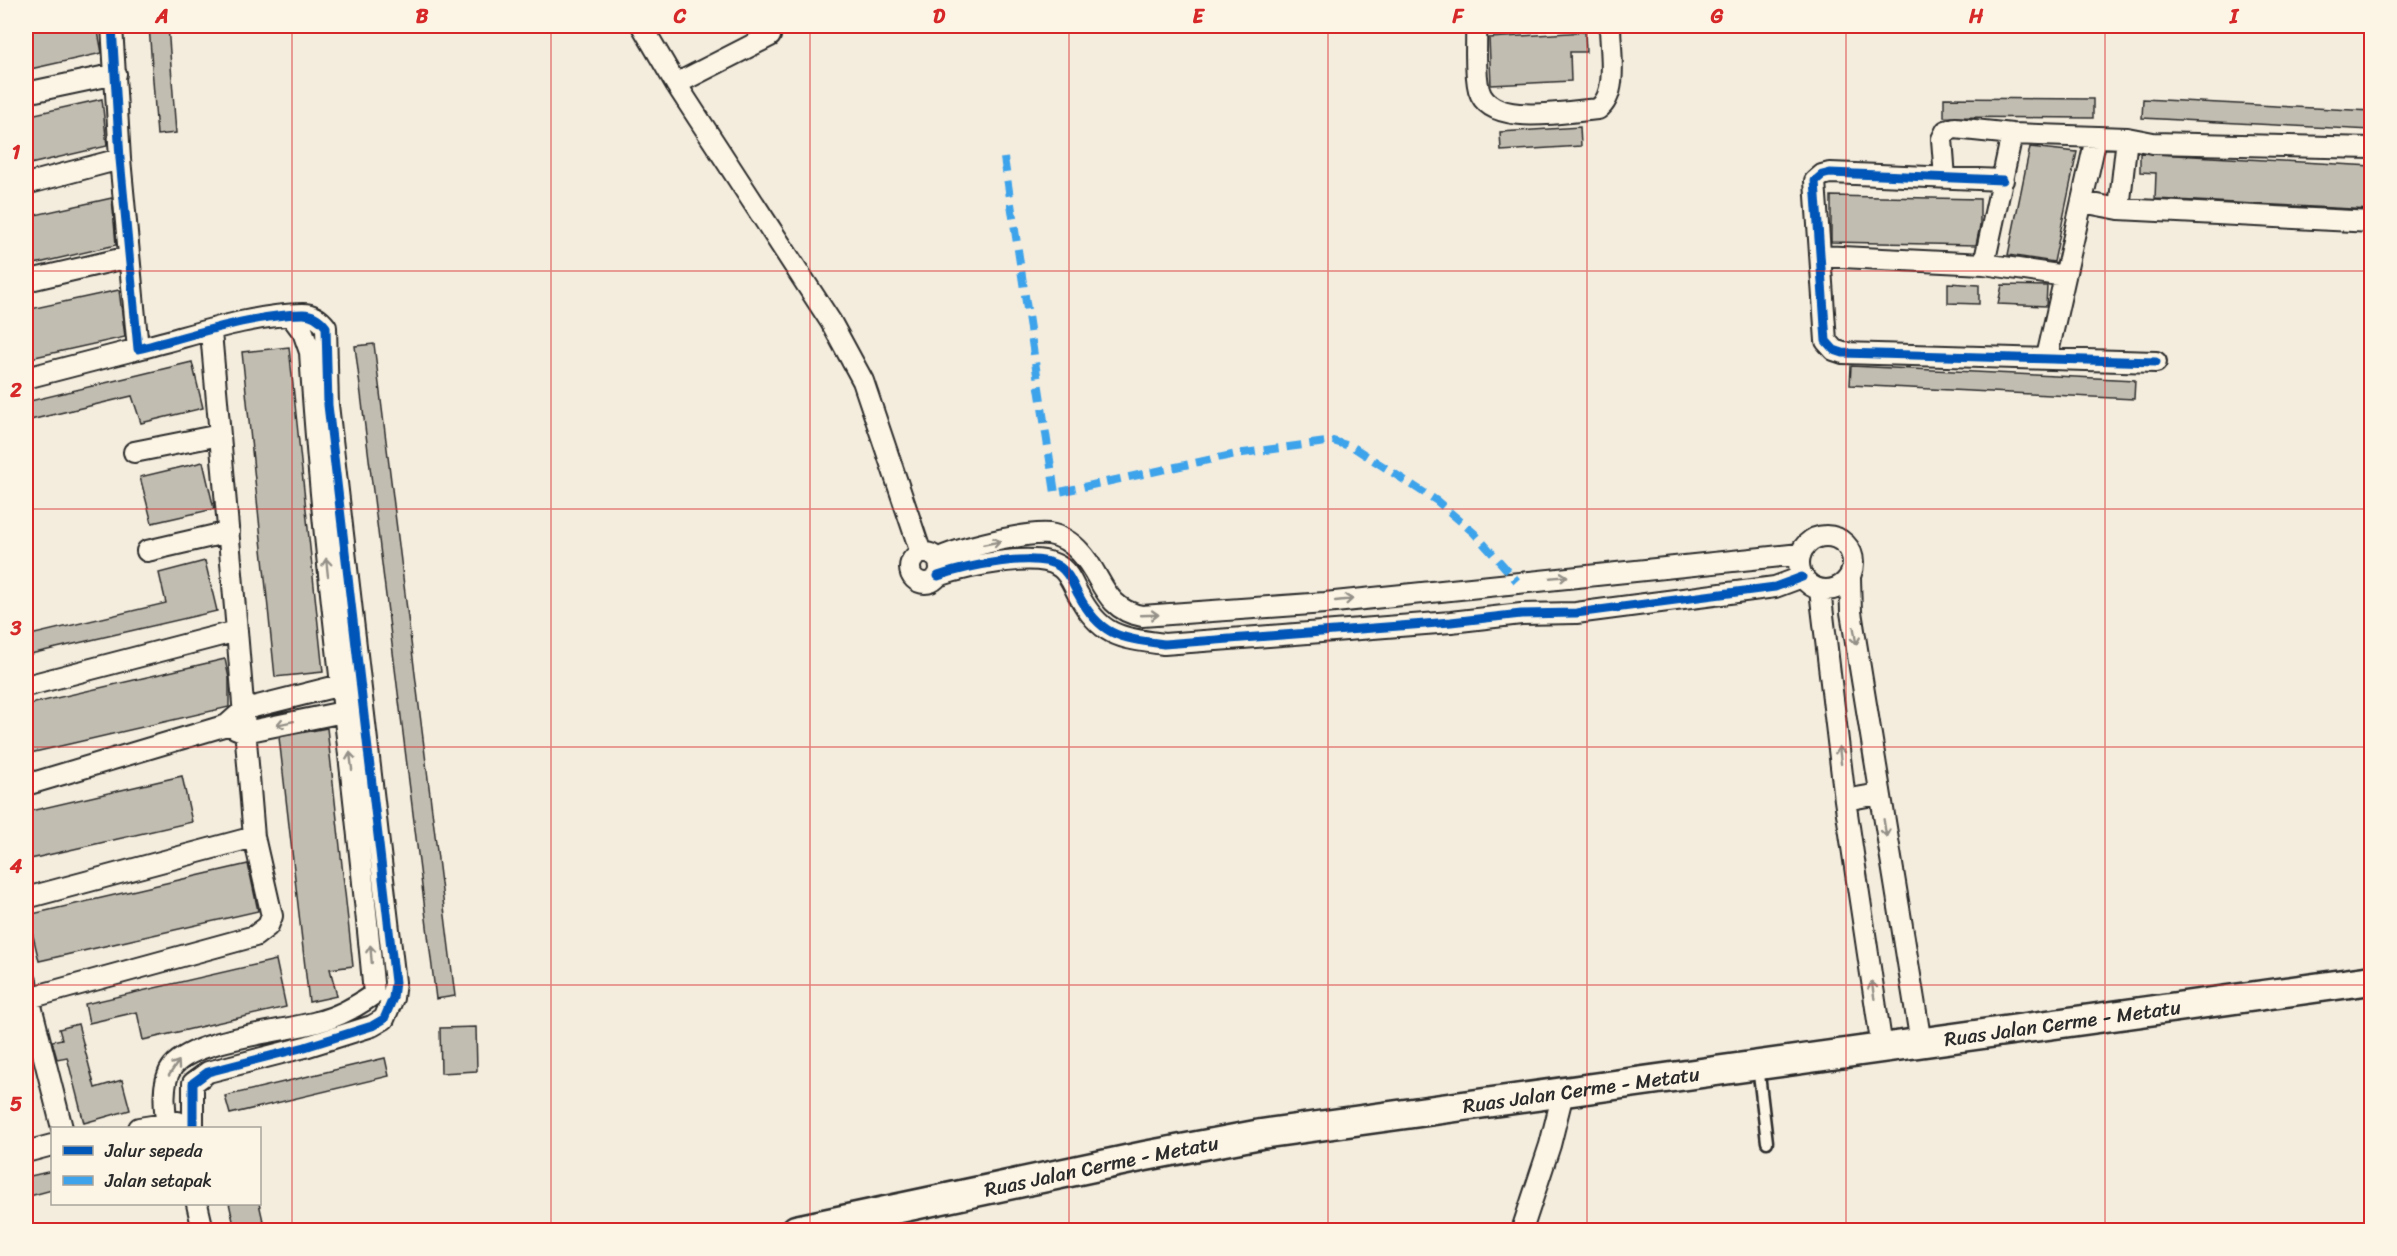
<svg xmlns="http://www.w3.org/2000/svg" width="2397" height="1256" font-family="Sriracha,sans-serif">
<rect width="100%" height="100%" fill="#f4edde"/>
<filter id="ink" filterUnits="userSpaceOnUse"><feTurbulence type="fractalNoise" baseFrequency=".0167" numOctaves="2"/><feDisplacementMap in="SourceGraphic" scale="12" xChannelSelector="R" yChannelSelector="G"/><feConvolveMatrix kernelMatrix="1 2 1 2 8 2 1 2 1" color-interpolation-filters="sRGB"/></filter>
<g filter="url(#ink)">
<path fill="#c2bdb1" stroke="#2b2b2b" stroke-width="1.5" d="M26 26H97L102 53 26 70Z
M149 26H168L176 133 157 135Z
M1585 32 1586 52H1570L1571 81 1491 85 1489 38Z
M1944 98 2093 99V118L1944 117Z
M102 99 107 146 26 165V145L29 144 26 116Z
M2143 99 2372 111V130L2142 118Z
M1580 127 1581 146 1501 151 1500 132Z
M2030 147 2077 152 2054 262 2008 255Z
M2140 153 2372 166V210L2155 199 2156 173 2140 172Z
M1831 196 1980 199V226L1976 245 1831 242Z
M112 198 116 245 26 266V217Z
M1948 283 1979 285V304L1948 303Z
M2002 285 2047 286 2046 306 1998 304Z
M119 290 125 337 26 359V310Z
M374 344 455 996 436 999 355 346Z
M289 347 323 672 275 677 242 352Z
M192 362 203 408 141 423 132 396 26 421V402Z
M1851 366 2135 380 2134 399 1850 385Z
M203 462 214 509 152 523 140 477Z
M205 561 217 611 26 655V636L166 603 159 573Z
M225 659 229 678V707L26 754V705Z
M327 728 353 966 330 969 337 996 309 1002 279 737Z
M182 776 192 822 26 860V841L29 840 26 812Z
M248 864 258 911 39 961 28 915Z
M276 960 286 1007 143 1040 137 1012 89 1023 85 1004Z
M78 1024 95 1088 122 1080 130 1110 84 1123 67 1057 57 1059 52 1041 62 1039 59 1029Z
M476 1027 477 1071 441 1073 440 1028Z
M385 1058 389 1076 230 1114 225 1096Z
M52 1171V1190L26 1197V1177Z
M229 1203H259L265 1230H235Z"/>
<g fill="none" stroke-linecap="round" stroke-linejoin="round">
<g stroke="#2b2b2b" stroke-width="15">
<path id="service" d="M1758 1066 1767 1142"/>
</g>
<g stroke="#2b2b2b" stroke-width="24">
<path id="minor" d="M112 26 120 159 138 349C191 336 248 315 303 314 312 314 320 319 326 327L328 405 395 982 393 998 384 1019 372 1026 305 1047 208 1072 193 1083V1128
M642 26 676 84 831 322 863 381 921 553
M1476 26C1477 46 1474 71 1479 90 1490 128 1567 111 1598 109 1619 94 1610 50 1610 26
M676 84 770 36 765 26
M26 93 116 74
M2372 148 2153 143 2127 138 2119 209 2372 222
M1945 178 1942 139 1946 131 1955 128 2012 134 2127 138
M2003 180 1830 173 1822 175 1815 181 1826 341 1834 350 1843 353 2156 362
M26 184 120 159
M2082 202 2119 209
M1821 256 1984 264 2065 276
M1984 264 2012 134
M26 281 129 257
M2047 357 2096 138
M26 378 138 349
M134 452 220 435
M1799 563a27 27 0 1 1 54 0a27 27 0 1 1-54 0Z
M147 551 229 532
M910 568a15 15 0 1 1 30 0a15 15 0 1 1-30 0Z
M937 559C959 548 1024 532 1049 534 1062 536 1072 543 1080 552 1103 576 1103 609 1142 616L1325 603 1800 554
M938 576C964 567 1037 550 1060 567 1069 573 1073 585 1078 594 1100 636 1119 638 1164 644L1451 622 1521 614 1576 613 1775 587 1802 577
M1850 578 1851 612 1921 1043
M1820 590 1845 800 1882 1048
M26 686 237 631 211 332
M235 728 245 732 358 709
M26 785 227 725 245 709 353 682
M1845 800 1879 794
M26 898 254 837 237 631
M26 981 29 998 255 936 268 926 272 916 254 837
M29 998 62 1128
M139 1128 178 1122
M168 1128C164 1111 161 1081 173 1066 196 1039 281 1032 317 1022 338 1017 356 1007 374 994 355 780 323 567 310 352L303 332 291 316
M26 1152 52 1145
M197 1204 203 1230
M1522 1230 1550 1145 1563 1093"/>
</g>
<g stroke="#2b2b2b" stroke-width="33">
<g id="secondary">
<path id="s1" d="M796 1230 1145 1156 1261 1134 2372 980"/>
</g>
</g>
<use href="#service" stroke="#fcf5e5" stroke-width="10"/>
<use href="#minor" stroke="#fcf5e5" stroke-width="20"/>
<use href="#secondary" stroke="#fcf5e5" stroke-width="28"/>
<path stroke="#3ea3eb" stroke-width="8" stroke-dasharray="15 8" stroke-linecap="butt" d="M1004 158 1055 493 1236 454 1333 441 1353 447 1437 501 1474 533 1517 581"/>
<g stroke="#fcf5e5" stroke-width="13">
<path id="cycleway" d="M112 26 120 159 138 349C191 336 248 315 303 314 312 314 320 319 326 327L328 405 395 982 393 998 384 1019 372 1026 305 1047 208 1072 193 1083V1128
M2003 180 1830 173 1822 175 1815 181 1826 341 1834 350 1843 353 2156 362
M938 576C964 567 1037 550 1060 567 1069 573 1073 585 1078 594 1100 636 1119 638 1164 644L1451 622 1521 614 1576 613 1775 587 1802 577"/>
</g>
<use href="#cycleway" stroke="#0057b8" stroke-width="9"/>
</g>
<defs><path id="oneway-shaft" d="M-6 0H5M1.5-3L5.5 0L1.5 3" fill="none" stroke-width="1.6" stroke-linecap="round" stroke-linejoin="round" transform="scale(1.5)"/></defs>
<g stroke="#949088">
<use href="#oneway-shaft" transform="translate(992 543) rotate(-11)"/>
<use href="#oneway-shaft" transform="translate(327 567) rotate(-96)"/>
<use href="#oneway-shaft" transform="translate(1559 577) rotate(-5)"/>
<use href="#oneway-shaft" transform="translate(1344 600) rotate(-6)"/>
<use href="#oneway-shaft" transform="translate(1150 615) rotate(-2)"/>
<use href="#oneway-shaft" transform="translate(1855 636) rotate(81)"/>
<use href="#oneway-shaft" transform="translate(285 723) rotate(168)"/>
<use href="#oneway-shaft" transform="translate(1840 755) rotate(-97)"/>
<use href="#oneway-shaft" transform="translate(351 761) rotate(-97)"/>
<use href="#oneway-shaft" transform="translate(1885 828) rotate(81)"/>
<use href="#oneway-shaft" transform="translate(371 954) rotate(-95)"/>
<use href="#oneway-shaft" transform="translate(1873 990) rotate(-99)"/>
<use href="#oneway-shaft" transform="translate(174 1068) rotate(-56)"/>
</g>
</g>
<path fill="none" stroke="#d62828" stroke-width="1.5" stroke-opacity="0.55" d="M292 26V1230M551 26V1230M810 26V1230M1069 26V1230M1328 26V1230M1587 26V1230M1846 26V1230M2105 26V1230M26 271H2372M26 509H2372M26 747H2372M26 985H2372"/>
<g text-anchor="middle" stroke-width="4.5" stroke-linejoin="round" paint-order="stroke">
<g font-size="20" fill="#2b2b2b" stroke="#fcf5e5">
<text dy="7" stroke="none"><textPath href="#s1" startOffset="1284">Ruas Jalan Cerme - Metatu</textPath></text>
<text dy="7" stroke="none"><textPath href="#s1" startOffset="798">Ruas Jalan Cerme - Metatu</textPath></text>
<text dy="7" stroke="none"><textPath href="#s1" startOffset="312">Ruas Jalan Cerme - Metatu</textPath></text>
</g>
</g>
<rect width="2397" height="1256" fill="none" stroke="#fcf5e5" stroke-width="66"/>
<rect x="51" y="1127" width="210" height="78" fill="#fcf5e5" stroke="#a8a49b" stroke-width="1.5"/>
<rect x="63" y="1146" width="30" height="9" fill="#0057b8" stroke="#a8a49b" stroke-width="1.5"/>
<text x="105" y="1157" font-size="18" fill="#2b2b2b">Jalur sepeda</text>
<rect x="63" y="1176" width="30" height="9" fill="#3ea3eb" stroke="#a8a49b" stroke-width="1.5"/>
<text x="105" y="1187" font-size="18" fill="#2b2b2b">Jalan setapak</text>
<rect x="33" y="33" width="2331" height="1190" fill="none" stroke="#d62828" stroke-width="2"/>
<g font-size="20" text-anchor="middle" font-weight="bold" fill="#d62828">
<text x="162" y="23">A</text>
<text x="422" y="23">B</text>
<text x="680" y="23">C</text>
<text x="939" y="23">D</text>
<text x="1198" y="23">E</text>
<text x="1458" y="23">F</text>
<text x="1717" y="23">G</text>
<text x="1976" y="23">H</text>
<text x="2234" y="23">I</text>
<text x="16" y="159">1</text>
<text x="16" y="397">2</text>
<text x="16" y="635">3</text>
<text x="16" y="873">4</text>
<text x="16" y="1111">5</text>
</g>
</svg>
